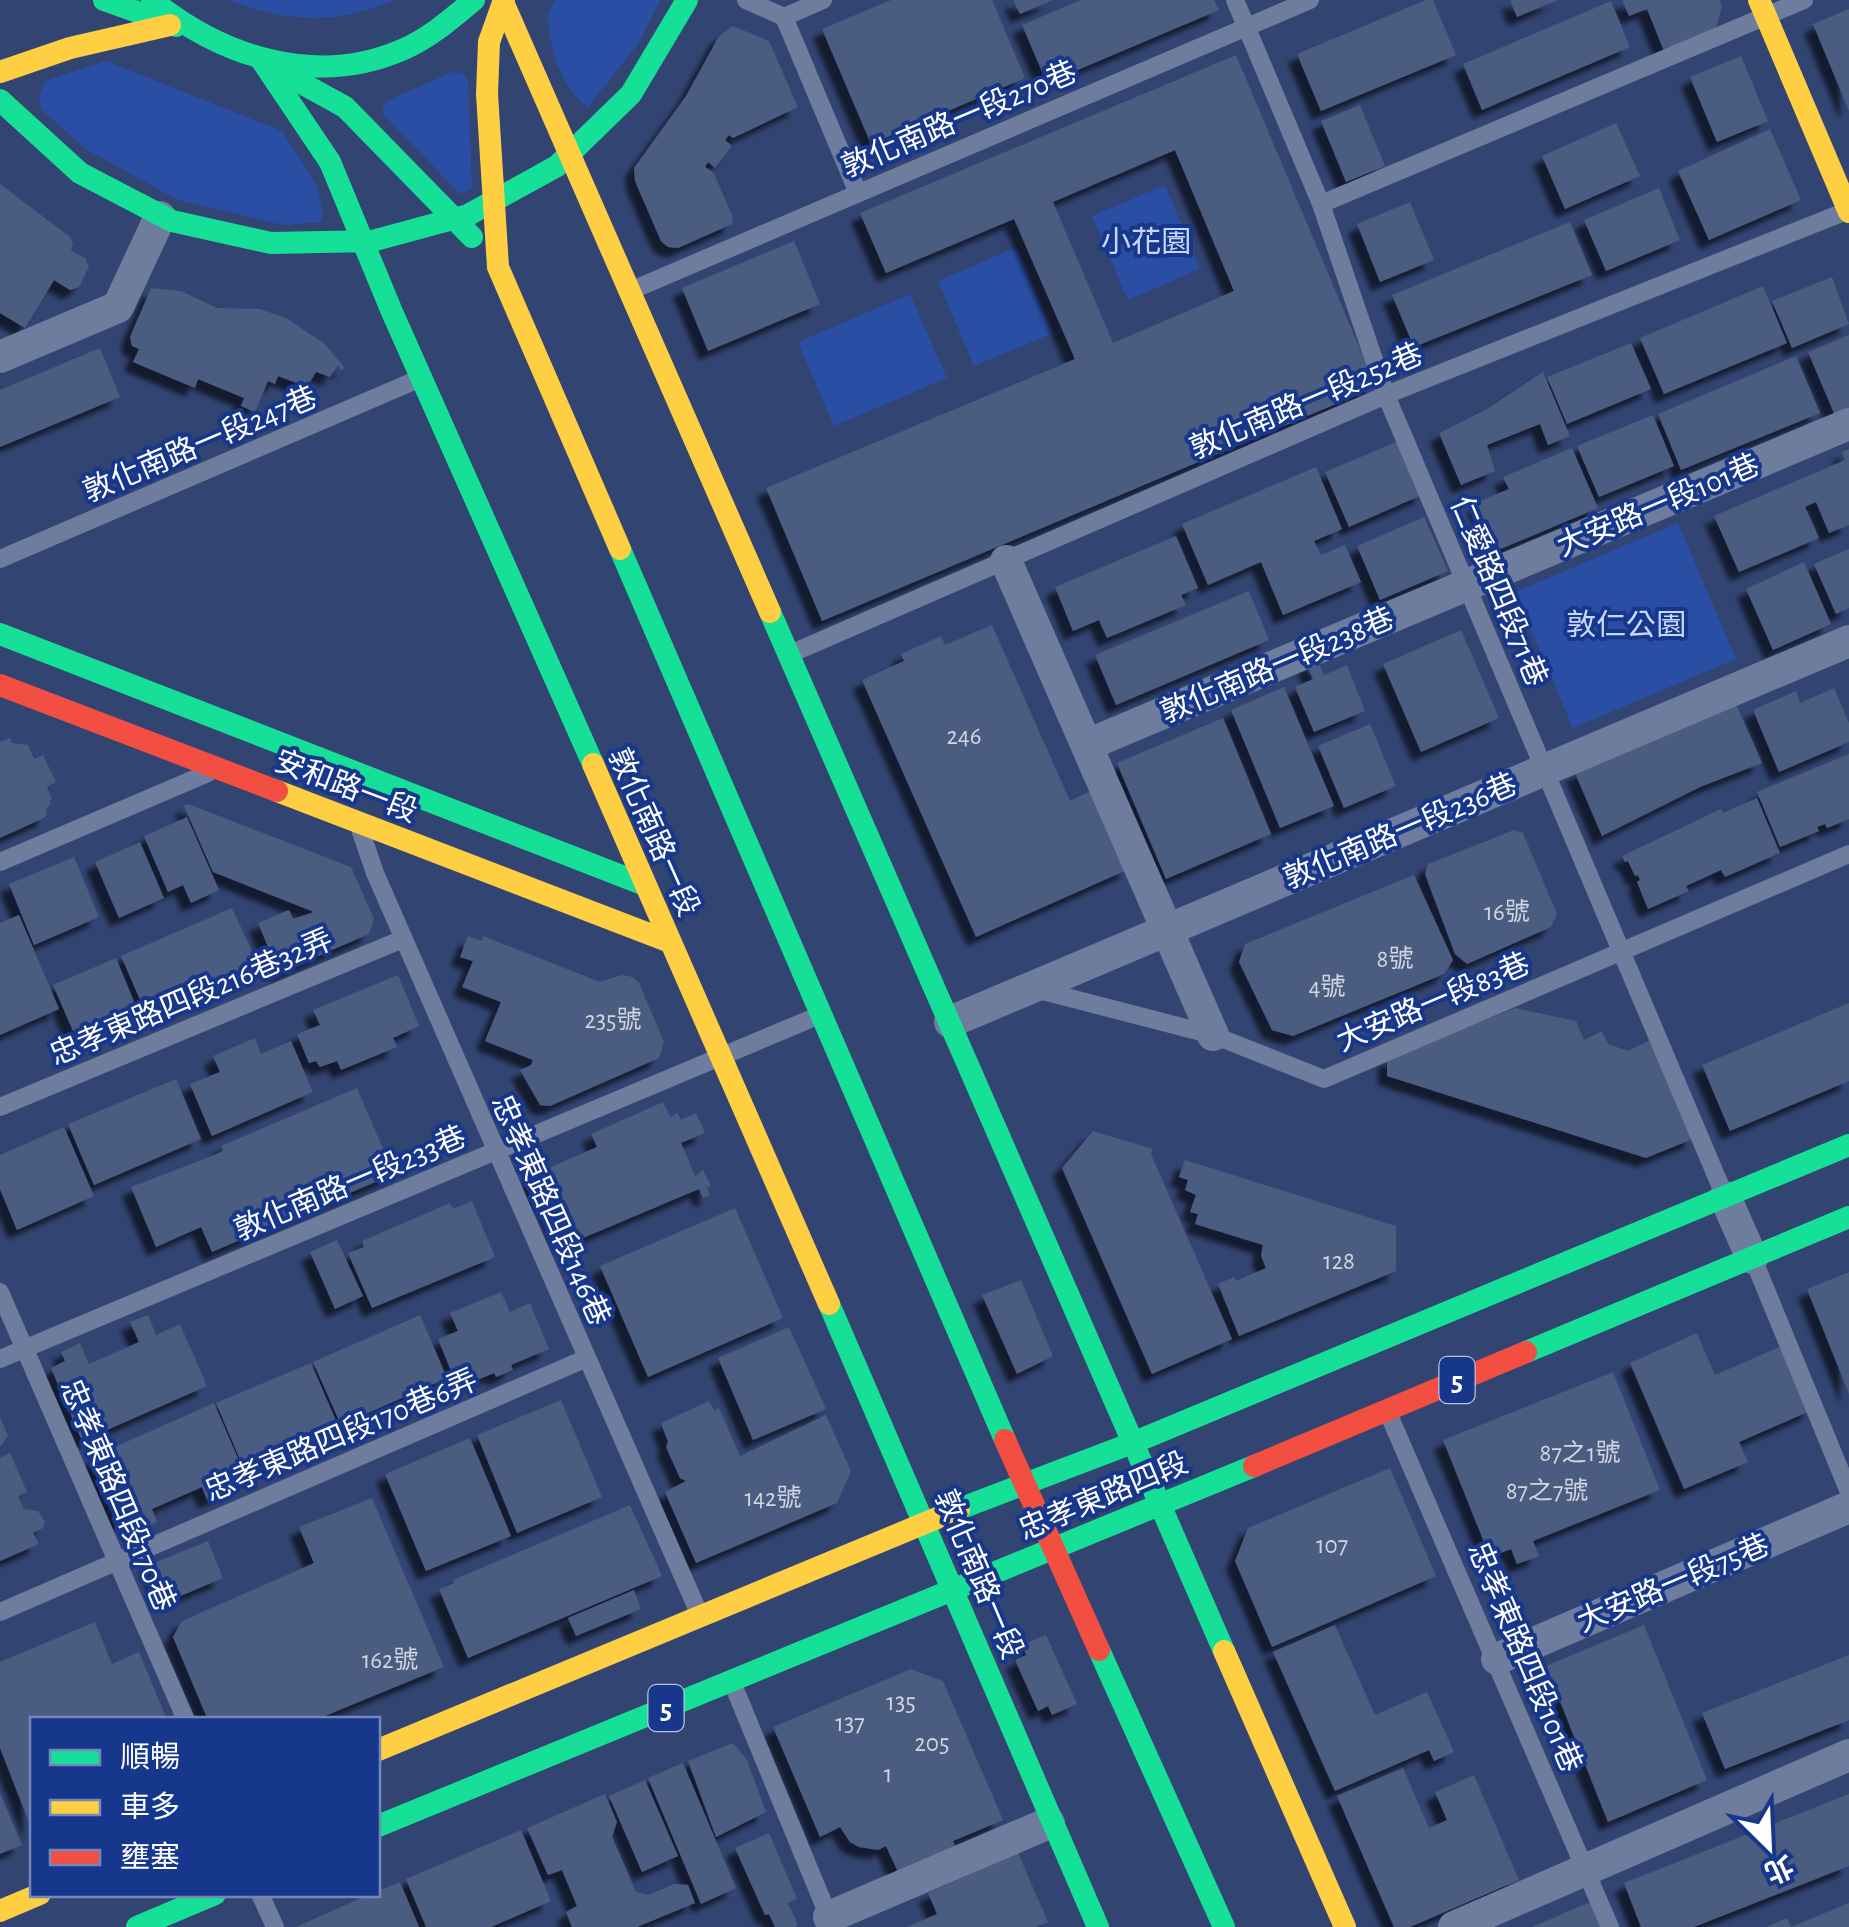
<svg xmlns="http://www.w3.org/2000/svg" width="1849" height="1927" font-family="'Alegreya Sans','Noto Sans TC',sans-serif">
<defs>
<filter id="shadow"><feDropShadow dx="-9" dy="9" stdDeviation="2.5" flood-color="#0009"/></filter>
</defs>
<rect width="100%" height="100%" fill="#324472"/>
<path fill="#2a4ea4" d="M230 0H394C338 25 286 23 230 0Z
M555 0H660L638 44 588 107C558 84 552 52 547 16Z
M106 61 282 131 316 184 323 214 320 222 283 225 178 200 87 150 42 110 39 98 45 81Z
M453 72 462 73 468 80 472 188 460 194 383 114V106L388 100Z
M1165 185 1200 269 1128 300 1092 216Z
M1017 247 1053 333 974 366 938 281Z
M910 294 947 378 834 426 798 342Z
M1678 523 1736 659 1573 728 1515 592Z"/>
<path fill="#4c5b81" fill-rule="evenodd" filter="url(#shadow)" d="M891 0H992L1025 78 871 144 822 29Z
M1013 0H1053L1020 14Z
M1081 0H1214L1219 10 1047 83 1022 25Z
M1426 0H1433L1456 55 1321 111 1297 54Z
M1510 0H1558L1517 17Z
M1622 0H1719L1722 6 1715 31 1664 51 1647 9 1629 16Z
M1611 1 1630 47 1482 110 1463 64Z
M1849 9V111L1813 24Z
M733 26 769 41 798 107 733 138 729 135 725 140 732 146 715 168 708 162 705 167 713 172 733 217 732 224 678 248 668 247 661 241 635 181 634 168 686 96 719 36Z
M1236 55 1376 387 822 621 766 488 1075 359 1014 219 886 273 860 213ZM1175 150 1234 291 1113 343 1053 202Z
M1741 56 1768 121 1717 142 1690 77Z
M1360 105 1385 166 1346 182 1321 121Z
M1616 123 1640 176 1565 209 1542 156Z
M1770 129 1801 200 1709 240 1678 171Z
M0 184 70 237 73 244 71 250 85 258 89 267 79 287 70 290 54 280 25 328 0 313Z
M1659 188 1680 240 1606 271 1584 220Z
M1410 202 1434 260 1380 282 1357 224Z
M1570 222 1592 275 1414 347 1392 295Z
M794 241 820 304 708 351 682 288Z
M1832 277 1849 324 1792 348 1772 301Z
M1763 286 1787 343 1664 394 1640 338Z
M151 288 181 291 217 308 260 309 286 318 325 344 345 368 341 370 338 365 330 377 316 372 307 387 278 376 275 384 268 381 255 412 241 406 244 398 198 379 195 388 133 362 139 349 132 346 130 337Z
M1849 335V412L1836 418 1808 352Z
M1631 343 1651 389 1567 424 1547 377Z
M100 348 120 397 0 447V390Z
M1796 356 1820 413 1681 470 1658 414Z
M1543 372 1570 436 1548 445 1540 424 1487 445 1495 471 1461 485 1439 433 1487 409Z
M1653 415 1674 466 1599 497 1577 446Z
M1401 440 1424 494 1349 527 1325 472Z
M1572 448 1598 508 1496 551 1476 503 1509 489 1503 477Z
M1849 449V525L1829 533 1816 502 1805 507 1819 538 1739 572 1714 516 1845 460 1842 452Z
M1316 467 1342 529 1314 541 1321 555 1345 545 1361 582 1283 615 1261 562 1208 585 1182 524Z
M1424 517 1448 571 1380 600 1357 546Z
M1176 536 1198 588 1181 595 1186 605 1107 638 1099 620 1073 631 1055 587Z
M1849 549V608L1836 614 1814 564Z
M1804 562 1831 624 1773 650 1746 589Z
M1249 591 1269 640 1116 705 1095 655Z
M992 625 1070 801 1093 790 1129 869 976 937 862 680 904 661 901 654 941 636 945 645Z
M1461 630 1499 718 1421 752 1383 664Z
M1317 660 1324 675 1347 665 1365 711 1314 732 1295 687 1313 679 1306 664Z
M1284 687 1334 806 1280 828 1231 710Z
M1834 688 1849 723V742L1779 772 1753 710 1796 691 1800 703Z
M1736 704 1762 763 1700 787 1602 836 1575 773Z
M1223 718 1271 834 1166 879 1117 763Z
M1370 724 1396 786 1344 808 1318 746Z
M10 738 12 743 28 745 34 759 43 755 56 782 47 787 52 799 49 800 51 805 47 807 46 817 0 838V742Z
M1849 754V819L1827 828 1825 824 1817 827 1819 831 1780 847 1757 792Z
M1757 798 1780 853 1725 877 1721 870 1686 886 1689 891 1648 909 1637 882 1640 880 1638 875 1635 876 1628 861 1625 862 1622 856 1721 809 1723 813Z
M188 804 351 867 374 919 369 934 279 973 258 923 289 910 293 919 314 912 213 872 184 806Z
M187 817 219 890 191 903 183 885 168 892 144 836Z
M1514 830 1523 833 1557 914 1551 927 1467 964 1455 954 1425 874 1428 864Z
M140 842 164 898 119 918 95 862Z
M74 857 99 917 34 945 9 884Z
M1414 875 1453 960 1444 974 1293 1036 1272 1030 1239 962 1245 944Z
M232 908 257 962 145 1011 121 956Z
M19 915 59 1009 0 1035V923Z
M468 936 482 941 483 936 600 982 621 975 633 977 639 983 664 1042 659 1058 550 1106 540 1105 520 1070 531 1065 533 1060 485 1041 501 1002 462 987 473 961 460 957Z
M116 958 135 1004 73 1031 53 985Z
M398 975 419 1026 393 1038 397 1047 341 1070 337 1061 320 1067 316 1061 309 1063 297 1034 320 1025 313 1010Z
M1849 1003V1081L1730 1131 1702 1065Z
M1515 1008 1576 1021 1584 1040 1602 1031 1608 1044 1628 1051 1651 1040 1695 1138 1646 1158 1387 1076V1059Z
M255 1038 261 1054 291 1041 313 1092 212 1136 190 1084 220 1072 213 1056Z
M176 1079 201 1139 94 1185 68 1124Z
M357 1088 394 1174 212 1252 201 1227 156 1247 131 1187 207 1158 223 1151 221 1146Z
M663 1102 670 1117 678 1113 681 1120 696 1113 705 1133 681 1143 695 1176 703 1170 711 1186 707 1188 710 1195 703 1198 699 1189 564 1246 544 1202 540 1204 530 1176 597 1147 591 1134Z
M64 1127 94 1196 17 1230 0 1189V1155Z
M1093 1131 1153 1149 1151 1154 1232 1339 1152 1374 1062 1168Z
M1185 1160 1396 1226V1271L1239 1336 1218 1284 1234 1277 1236 1281 1266 1268 1261 1256 1263 1245 1195 1224 1198 1214 1190 1212 1196 1195 1185 1190 1188 1180 1179 1177Z
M472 1201 495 1257 372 1308 348 1253 364 1247 362 1241 450 1203 453 1209Z
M735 1208 783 1318 648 1377 600 1266Z
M337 1240 363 1296 335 1309 310 1252Z
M1849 1272V1394L1807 1289Z
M1021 1280 1053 1356 1017 1374 982 1295Z
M501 1292 510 1312 530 1303 549 1349 511 1365 513 1370 496 1377 494 1373 458 1388 438 1339 458 1331 450 1313Z
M148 1315 156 1335 180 1324 207 1386 82 1441 51 1368 65 1361 61 1352 80 1343 89 1364 139 1342 130 1322Z
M420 1315 447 1378 341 1425 313 1362Z
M789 1327 826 1409 753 1440 718 1358Z
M1697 1333 1715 1375 1784 1345 1812 1410 1739 1442 1748 1462 1684 1489 1630 1363Z
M311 1363 337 1423 242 1464 216 1403Z
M1613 1372 1660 1490 1533 1541 1539 1556 1517 1564 1511 1549 1490 1557 1443 1440Z
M561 1400 602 1497 517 1533 477 1435Z
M709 1401 714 1410 719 1408 740 1456 826 1415 851 1471 837 1503 696 1563 665 1492 686 1481 680 1478 666 1447 668 1442 661 1423Z
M214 1403 243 1470 221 1479 226 1492 207 1500 202 1487 152 1509 157 1522 138 1530 132 1517 118 1524 90 1458Z
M0 1417 8 1436 0 1447Z
M470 1438 511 1536 426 1571 385 1474Z
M10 1453 27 1492 18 1496 24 1509 38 1511 45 1522 43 1528 33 1533 39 1544 0 1561V1458Z
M1390 1468 1436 1576 1272 1647 1235 1561 1248 1528Z
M372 1498 444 1667 315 1720H208L173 1637 182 1621 314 1563 299 1527Z
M630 1505 662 1576 468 1658 439 1589 454 1583 453 1580Z
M208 1541 223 1578 164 1603 149 1565Z
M634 1590 641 1609 576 1636 568 1618Z
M95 1622 112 1664 139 1652 167 1720H32V1830L0 1748V1662Z
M1335 1625 1375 1715 1427 1692 1454 1752 1434 1761 1429 1750 1335 1791 1273 1652Z
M1644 1625 1707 1780 1608 1822 1546 1666Z
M1046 1635 1077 1704 1052 1715 1048 1706 1038 1711 1015 1660 1026 1655 1022 1645Z
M1849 1655V1720L1725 1769 1702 1713Z
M911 1669 943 1681 1003 1820 953 1841 956 1850 899 1874 886 1846 878 1850 859 1847 850 1842 840 1827 820 1837 773 1727Z
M733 1743 747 1760 766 1812 716 1837 688 1761Z
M683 1763 736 1888 701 1904 648 1778Z
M1403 1768 1429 1828 1447 1820 1435 1792 1474 1775 1519 1880 1410 1927H1394L1337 1796Z
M645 1780 678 1856 642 1872 609 1796Z
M0 1793 22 1845 0 1854Z
M605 1794 617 1822 612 1837 636 1892 648 1895 674 1884 688 1885 695 1903 637 1927H572L566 1912 577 1906 562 1870 548 1875 527 1828Z
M1849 1794V1866L1694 1927H1641L1624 1883Z
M521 1830 551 1901 491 1927H426L406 1879Z
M769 1833 797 1899 788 1903 798 1925 795 1927H775L769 1914 765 1915 735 1848Z
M1018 1853 1048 1922 1036 1927H907L937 1914 928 1893Z
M400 1882 419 1927H296L370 1894H378V1891Z
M1597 1899 1608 1927H1532Z
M1849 1903V1927H1791Z
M1787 1918 1791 1927H1766Z"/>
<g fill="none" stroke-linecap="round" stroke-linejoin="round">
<path stroke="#6e7c9e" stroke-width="18" d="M746 0 784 17 858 193
M1235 0 1321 204 1386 395 1723 1192
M784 17 823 0
M1321 204 1804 0
M630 291 1310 0
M0 559 421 378
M790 654 1386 395 1849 210
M361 832 375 873 698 1611
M0 862 208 773
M1035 989 1213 1035 1324 1079 1849 854
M0 1107 403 939
M1754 1261 1849 1492
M0 1292 186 1720
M0 1359 820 1015
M1389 1415 1610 1927
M0 1612 587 1358
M734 1687 831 1922
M260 1894 275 1927"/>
<path stroke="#6e7c9e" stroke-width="32" d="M0 357 118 307 160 217
M1006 561 1213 1035
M1087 745 1849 424
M950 1022 1849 641
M1725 1197 1752 1258
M1497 1659 1849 1507
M829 1917 1049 1823
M1454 1927 1849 1755"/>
<path stroke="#16e098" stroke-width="22" d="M104 0 176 26
M152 0C222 57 317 88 404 49 431 37 452 18 474 0
M262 61 330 162 392 312 593 764
M274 68 345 107 472 237
M0 100 80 173 172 221 271 243 372 241 468 215 557 166 631 94 687 0
M620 549 1005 1440
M770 612 1224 1651
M0 634 645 885
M829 1304 1098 1927
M1526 1352 1849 1217
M959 1509 1135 1442 1849 1145
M1099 1650 1224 1927
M378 1826 1254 1466
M137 1927 215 1894"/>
<path stroke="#ffcf43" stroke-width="22" d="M504 0 489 42 487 94 498 267 620 549
M1759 0 1849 212
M503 2 770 612
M0 72 70 48 170 25
M593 764 829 1304
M277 791 670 942
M1224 1651 1345 1927
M378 1750 959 1509
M0 1911 40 1894"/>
<path stroke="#f24e42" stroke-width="22" d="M0 685 277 791
M1005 1440 1099 1650
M1254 1466 1526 1352"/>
</g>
<g text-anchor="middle" stroke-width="8" stroke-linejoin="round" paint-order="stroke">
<g font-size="25" fill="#d2d6e0">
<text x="964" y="744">246</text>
<text x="1507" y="920">16號</text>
<text x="1395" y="967">8號</text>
<text x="1327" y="995">4號</text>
<text x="613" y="1028">235號</text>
<text x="1339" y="1269">128</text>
<text x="1580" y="1461">87之1號</text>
<text x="1547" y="1499">87之7號</text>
<text x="773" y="1506">142號</text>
<text x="1332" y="1553">107</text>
<text x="390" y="1668">162號</text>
<text x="901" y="1710">135</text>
<text x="850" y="1731">137</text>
<text x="932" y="1751">205</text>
<text x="888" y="1782">1</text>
</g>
<g fill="#17378d" stroke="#b9c3dd" stroke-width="2.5">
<rect x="1439.5" y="1357" width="35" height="46" rx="8"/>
<rect x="648.5" y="1685" width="35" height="46" rx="8"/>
</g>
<g font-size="28" font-weight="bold" fill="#fff">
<text x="1457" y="1390">5</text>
<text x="666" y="1718">5</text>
</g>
<g font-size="30" fill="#fff" stroke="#17378d">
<text transform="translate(959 119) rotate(-23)" y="10">敦化南路一段270巷</text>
<text transform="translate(1306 401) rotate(-23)" y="10">敦化南路一段252巷</text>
<text transform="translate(200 444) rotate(-23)" y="10">敦化南路一段247巷</text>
<text transform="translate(1658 505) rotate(-23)" y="10">大安路一段101巷</text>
<text transform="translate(1499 591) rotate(67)" y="10">仁愛路四段71巷</text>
<text transform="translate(1277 665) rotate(-23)" y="10">敦化南路一段238巷</text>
<text transform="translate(346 786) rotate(21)" y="10">安和路一段</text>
<text transform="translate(1400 831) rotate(-23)" y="10">敦化南路一段236巷</text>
<text transform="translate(654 832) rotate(66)" y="10">敦化南路一段</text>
<text transform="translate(191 997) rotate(-23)" y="10">忠孝東路四段216巷32弄</text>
<text transform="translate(1433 1002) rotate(-23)" y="10">大安路一段83巷</text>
<text transform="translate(350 1183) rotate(-23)" y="10">敦化南路一段233巷</text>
<text transform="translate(551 1210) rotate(66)" y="10">忠孝東路四段146巷</text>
<text transform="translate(341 1435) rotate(-23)" y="10">忠孝東路四段170巷6弄</text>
<text transform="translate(118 1495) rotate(67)" y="10">忠孝東路四段170巷</text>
<text transform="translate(1103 1496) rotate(-23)" y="10">忠孝東路四段</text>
<text transform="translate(979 1574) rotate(67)" y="10">敦化南路一段</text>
<text transform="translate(1673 1583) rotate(-23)" y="10">大安路一段75巷</text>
<text transform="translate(1525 1657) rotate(67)" y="10">忠孝東路四段101巷</text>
</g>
<g font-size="30" fill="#c8d7fb" stroke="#17378d">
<text x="1146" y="252">小花園</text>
<text x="1626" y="635">敦仁公園</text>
</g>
</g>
<rect x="30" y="1717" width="350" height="180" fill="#17378d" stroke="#7487bb" stroke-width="2.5"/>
<rect x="50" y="1750" width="50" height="15" fill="#16e098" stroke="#7487bb" stroke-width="2.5"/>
<text x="120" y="1767" font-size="30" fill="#ffffff">順暢</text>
<rect x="50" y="1800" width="50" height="15" fill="#ffcf43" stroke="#7487bb" stroke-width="2.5"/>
<text x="120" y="1817" font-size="30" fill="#ffffff">車多</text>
<rect x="50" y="1850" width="50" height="15" fill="#f24e42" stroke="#7487bb" stroke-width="2.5"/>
<text x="120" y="1867" font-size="30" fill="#ffffff">壅塞</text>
<g transform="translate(1769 1847) rotate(156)" stroke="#17378d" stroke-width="8" paint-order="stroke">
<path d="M0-8L18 38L0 25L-18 38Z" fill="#ffffff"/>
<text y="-15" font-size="28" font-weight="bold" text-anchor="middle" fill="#ffffff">北</text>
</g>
</svg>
